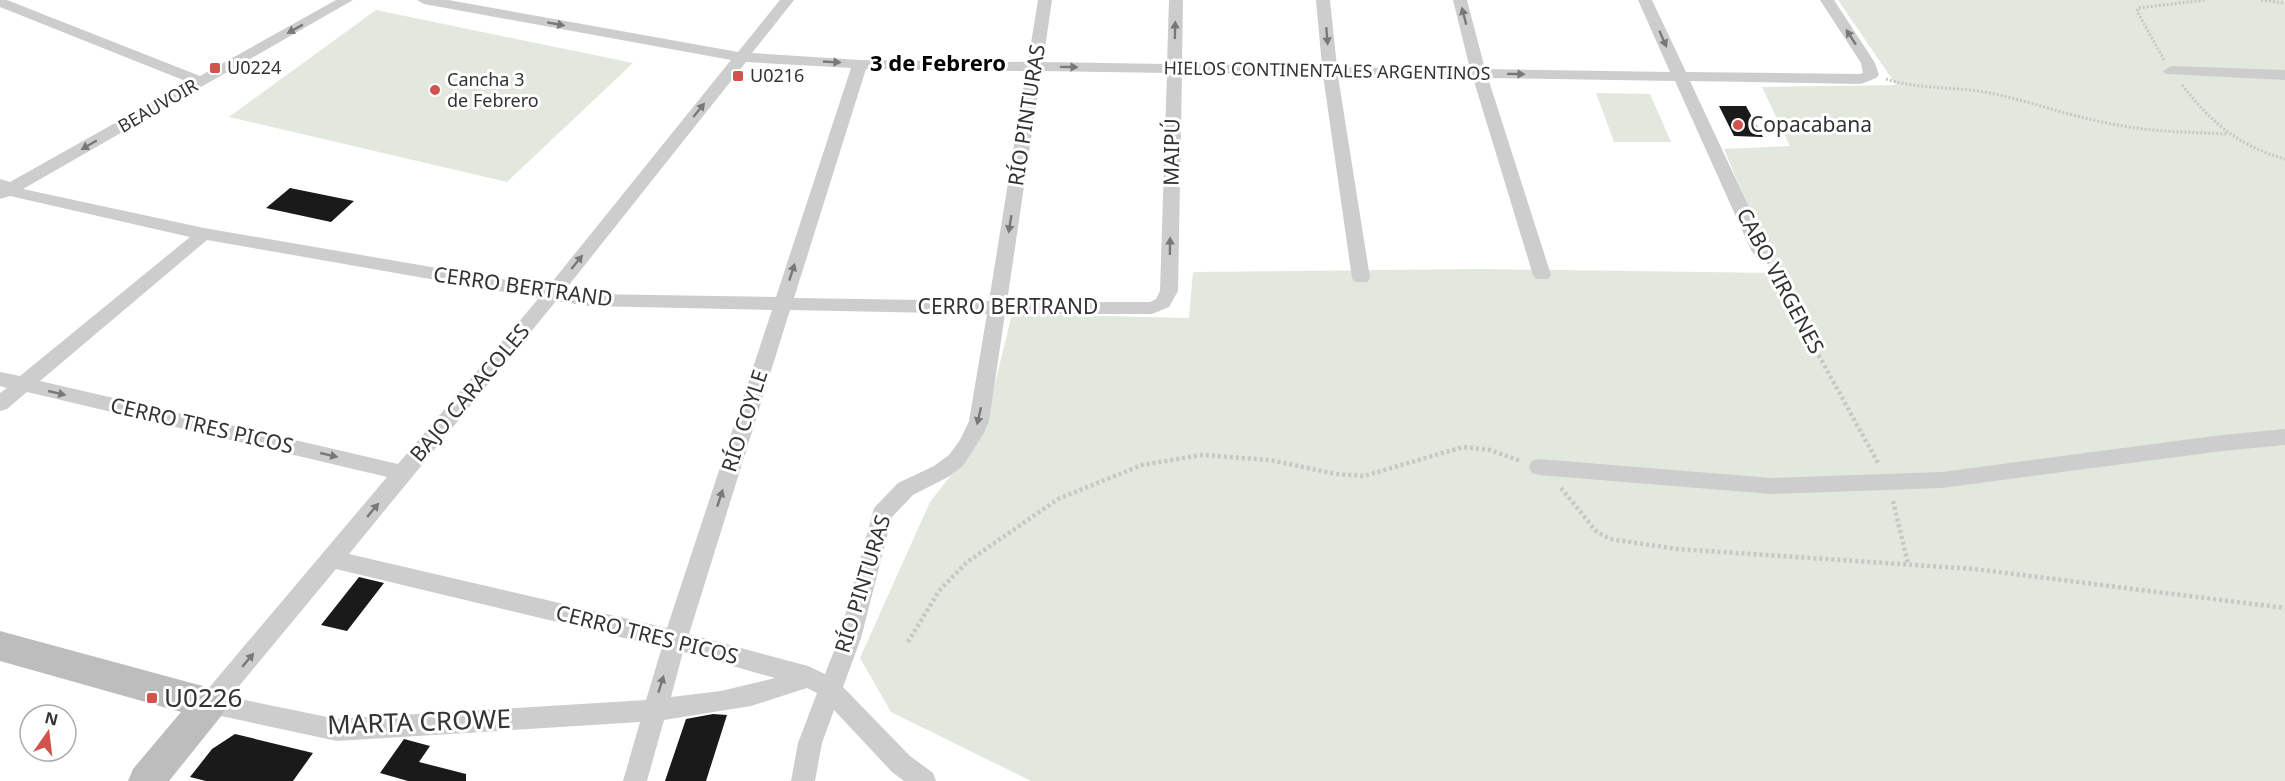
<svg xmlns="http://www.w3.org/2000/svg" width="2285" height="781" font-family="'Noto Sans',sans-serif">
<rect width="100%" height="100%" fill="#fff"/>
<path fill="#e2e8dd" d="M1838 0H2285V781H1031L891 712 860 658 930 502 982 436 1012 314 1189 318 1193 272 1479 269 1775 273 1724 149 1790 146 1762 87 1896 85Z
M376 10 633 63 507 182 229 117Z
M1596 93 1650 94 1671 142H1614Z"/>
<path fill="#1a1a1a" d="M1719 106H1746L1763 137 1734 136Z
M290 188 354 201 331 222 266 208Z
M359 577 384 583 347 631 321 625Z
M713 714 727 715 706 781H665L686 719Z
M235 734 313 753 293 781H206L190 777 212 749Z
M404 739 430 746 419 762 466 774V781H408L380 773Z"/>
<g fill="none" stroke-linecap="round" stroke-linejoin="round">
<path stroke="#c7c7c7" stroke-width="3" stroke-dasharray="2 2" stroke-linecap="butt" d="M2261 0 2285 3
M2164 60 2137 11 2138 8 2206 0
M1886 79C1919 90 1955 86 1990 93 2033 102 2075 118 2118 125 2154 132 2190 132 2227 134
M2182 85C2212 123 2237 145 2285 159
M1768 262 1808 335"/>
<path stroke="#c7c7c7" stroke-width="4.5" stroke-dasharray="3 3" stroke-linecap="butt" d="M1807 334 1878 463
M1561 488 1596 531 1610 539 1677 549 1974 569 2285 608
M1893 501 1908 564
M908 642 939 591 967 562 1058 499 1142 465 1201 455 1270 460 1336 474 1364 476 1463 447 1490 450 1521 461"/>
<path fill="#cdcdcd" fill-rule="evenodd" d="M0 0H7L200 76 336 0H353L23 189 204 228 548 287 731 60 424 4 417 0H448L738 52 780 0H794L752 53 860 60 1028 62 1038 0H1052L1043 62 1167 64 1169 0H1183L1182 64 1322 66 1316 0H1330L1337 67 1470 69 1453 0H1467L1485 69 1670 72 1638 0H1652L1686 72 1859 74 1863 73 1861 63 1820 0H1834L1875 63 1879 75 1876 78 1861 84 1690 81 1769 250 1766 254H1754L1751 250 1675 81 1488 78 1551 275 1548 279H1536L1533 275 1473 78 1338 76 1370 278 1367 282H1355L1352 278 1323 75 1182 73 1178 291 1169 307 1152 314H1005L989 421 984 433 963 466 948 477 913 495 892 517 861 638 843 687 910 756 933 773 936 781H904L892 772 834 710 822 743 815 781H791L798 743 817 693 807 688 751 706 664 720 647 781H623L640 722 337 741 202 712 198 704 202 696 387 477 27 392 7 409 0 411V393L7 388 0 386V372L20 376 190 237 10 196 0 199V179L10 182 188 82 0 7ZM746 62 851 68 776 297 589 294 565 290ZM866 69 1026 71 989 301 794 298ZM1041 71 1167 73 1160 291 1156 299 1150 302H1007ZM207 240 539 298 398 464 40 381ZM556 301 589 306 772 310 667 628 349 554ZM790 310 987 314 969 421 960 440 949 455 934 466 898 483 874 508 839 638 825 674 808 666 689 634ZM336 569 662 647 646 700 337 719 230 697ZM683 652 775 678 721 691 671 697Z
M2171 66 2285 70V80L2166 74 2163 71Z
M2285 429V445L2222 451 1942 488 1771 494 1539 475 1532 473 1529 467 1532 461 1539 459 1771 478 1942 472 2222 435Z"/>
<path fill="#bdbdbd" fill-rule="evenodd" d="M0 631 210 688 222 693 227 704 222 715 169 781H128L133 769 181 712 0 661Z"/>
</g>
<defs><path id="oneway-solid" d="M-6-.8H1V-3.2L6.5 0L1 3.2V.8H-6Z" transform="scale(1.5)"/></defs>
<g fill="#787878">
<use href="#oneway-solid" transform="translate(1464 16) rotate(-105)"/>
<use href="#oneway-solid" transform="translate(556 24) rotate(10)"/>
<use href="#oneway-solid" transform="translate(295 29) rotate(151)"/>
<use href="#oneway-solid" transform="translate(1175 30) rotate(-89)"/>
<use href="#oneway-solid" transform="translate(1327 36) rotate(85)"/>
<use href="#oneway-solid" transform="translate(1851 37) rotate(-123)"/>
<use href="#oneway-solid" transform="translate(1663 39) rotate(66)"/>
<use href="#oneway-solid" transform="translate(832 62) rotate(3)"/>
<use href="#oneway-solid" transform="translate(1069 67) rotate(1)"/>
<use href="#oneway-solid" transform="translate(1516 74) rotate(1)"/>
<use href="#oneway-solid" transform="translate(699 110) rotate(-51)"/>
<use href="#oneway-solid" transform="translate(89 145) rotate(150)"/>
<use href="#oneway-solid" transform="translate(1010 224) rotate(99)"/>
<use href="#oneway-solid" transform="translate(1170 246) rotate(-89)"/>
<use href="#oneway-solid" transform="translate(577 262) rotate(-51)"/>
<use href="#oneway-solid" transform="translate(792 272) rotate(-72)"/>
<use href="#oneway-solid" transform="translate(57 393) rotate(13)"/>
<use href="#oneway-solid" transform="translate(979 416) rotate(103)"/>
<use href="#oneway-solid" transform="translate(329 455) rotate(13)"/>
<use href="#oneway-solid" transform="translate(720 498) rotate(-72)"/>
<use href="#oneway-solid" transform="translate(373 510) rotate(-50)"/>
<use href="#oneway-solid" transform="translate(248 660) rotate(-50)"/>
<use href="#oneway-solid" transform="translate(661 684) rotate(-73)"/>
</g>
<g fill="#d2534d" stroke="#fff" stroke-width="2">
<rect x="209" y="62" width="12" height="12" rx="3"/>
<rect x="732" y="70" width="12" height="12" rx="3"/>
<circle cx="435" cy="90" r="6"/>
<circle cx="1738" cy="125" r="6"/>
<rect x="146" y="692" width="12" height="12" rx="3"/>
</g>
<g text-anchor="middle" stroke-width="6" stroke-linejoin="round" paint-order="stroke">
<g font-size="18" fill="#333" stroke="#fff" text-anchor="start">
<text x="227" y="74">U0224</text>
<text x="750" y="82">U0216</text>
<text x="447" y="86">Cancha 3<tspan x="447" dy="21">de Febrero</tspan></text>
</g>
<g font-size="18" fill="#333" stroke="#fff">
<text transform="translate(1327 71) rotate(1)" y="6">HIELOS CONTINENTALES ARGENTINOS</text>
<text transform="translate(158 106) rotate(-30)" y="6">BEAUVOIR</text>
</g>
<g font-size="21" fill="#333" stroke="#fff">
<text transform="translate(1027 115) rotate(-81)" y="7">RÍO PINTURAS</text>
<text transform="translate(1172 152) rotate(-89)" y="7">MAIPÚ</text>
<text transform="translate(1780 281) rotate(62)" y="7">CABO VIRGENES</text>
<text transform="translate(523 287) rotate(8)" y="7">CERRO BERTRAND</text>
<text x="1008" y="314">CERRO BERTRAND</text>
<text transform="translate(470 393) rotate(-50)" y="7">BAJO CARACOLES</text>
<text transform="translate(745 421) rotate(-72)" y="7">RÍO COYLE</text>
<text transform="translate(202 426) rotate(13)" y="7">CERRO TRES PICOS</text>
<text transform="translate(863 584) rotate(-73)" y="7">RÍO PINTURAS</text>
<text transform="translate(647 635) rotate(14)" y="7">CERRO TRES PICOS</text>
</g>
<g font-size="21" fill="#333" stroke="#fff" text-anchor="start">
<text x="1750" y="132">Copacabana</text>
</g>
<g font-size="22" font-weight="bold" fill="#000" stroke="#fff">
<text x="938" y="71">3 de Febrero</text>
</g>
<g font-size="26" fill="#333" stroke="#fff" text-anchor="start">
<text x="164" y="707">U0226</text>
</g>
<g font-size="26" fill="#333" stroke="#fff">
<text transform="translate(419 722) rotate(-2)" y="9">MARTA CROWE</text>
</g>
</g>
<g transform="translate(48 733) rotate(14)"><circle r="28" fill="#ffffff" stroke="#adadad" stroke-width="1.5"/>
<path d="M0-4.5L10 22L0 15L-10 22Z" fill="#d2534d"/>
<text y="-9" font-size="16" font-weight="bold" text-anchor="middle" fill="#333333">N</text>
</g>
</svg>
